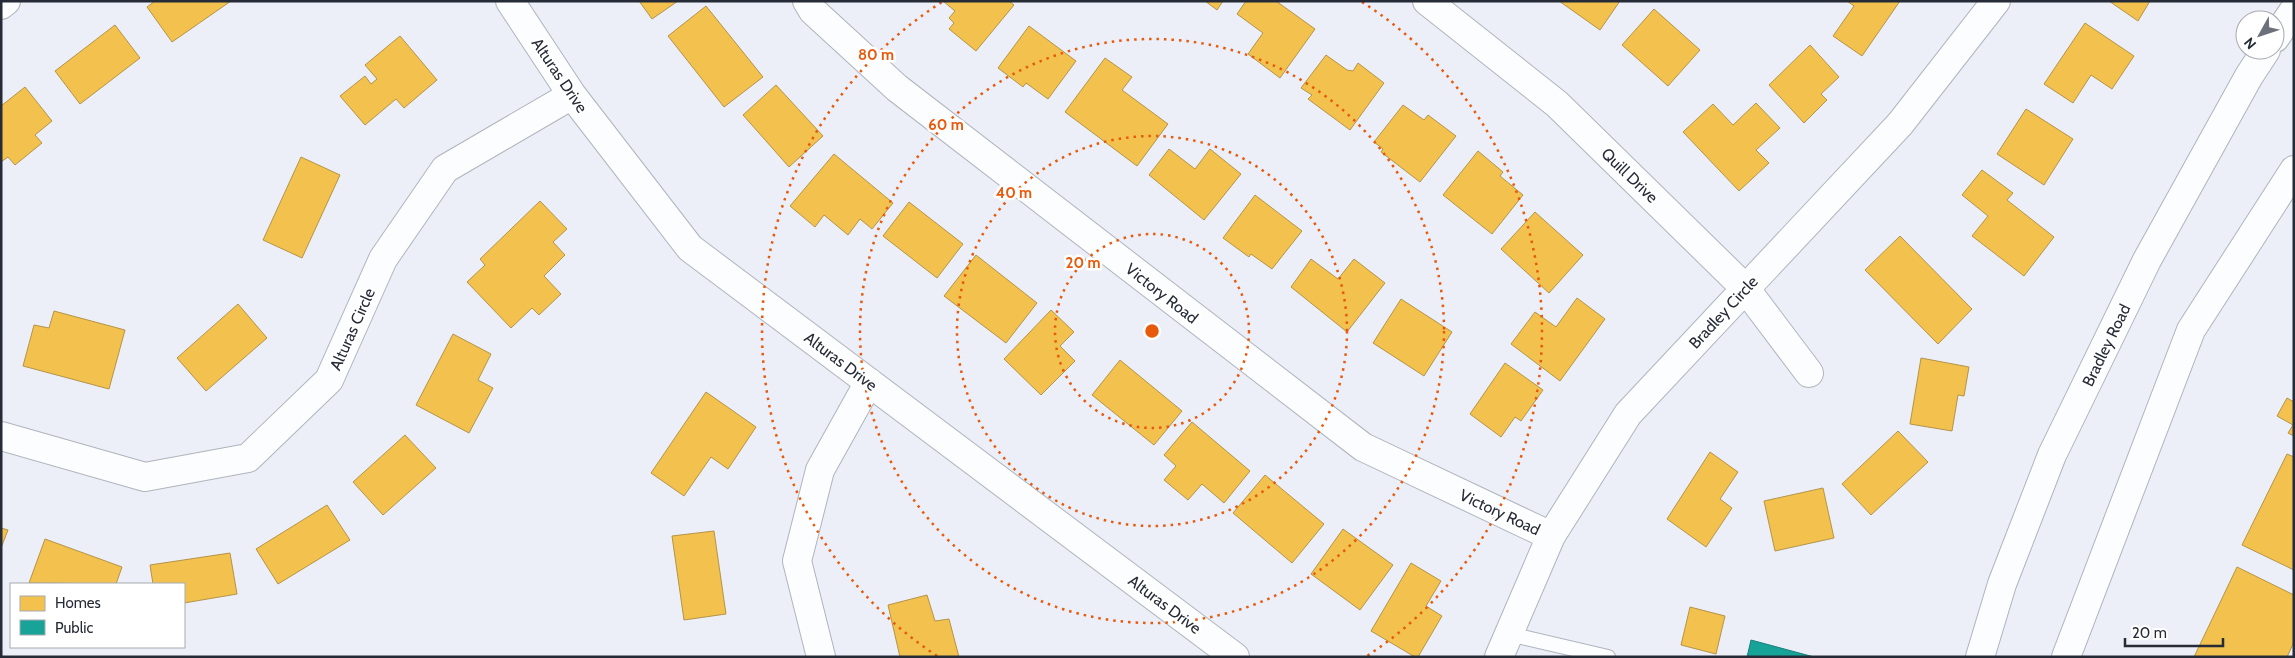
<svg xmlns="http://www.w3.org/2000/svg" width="2295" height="658" font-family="Cabin,sans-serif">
<rect width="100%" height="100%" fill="#eceff7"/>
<path fill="#f2c14e" stroke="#b49447" d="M155 1H231L172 42 147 7Z
M639 1H678L652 19Z
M943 1H1009L1014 5 976 51 949 29 954 23 949 18 955 11Z
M1205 1H1223L1217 10Z
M1246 1H1276L1315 29 1280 78 1248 54 1263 33 1237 14Z
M1559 1H1620L1600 30Z
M1847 1H1900L1862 56 1833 36 1854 6Z
M2109 1H2150L2138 21Z
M706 6 763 77 724 107 668 36Z
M1654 9 1700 50 1668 86 1622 45Z
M2085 23 2134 56 2112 89 2091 75 2073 103 2044 84Z
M115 25 140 58 80 104 55 71Z
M1029 26 1076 61 1048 99 1026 83 1023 87 998 68Z
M400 36 437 80 404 108 396 99 365 125 340 96 365 76 371 84 377 79 365 65Z
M1810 45 1839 77 1821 94 1827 100 1804 123 1769 85Z
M1326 55 1347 70 1353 71 1358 63 1384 83 1350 130 1308 99 1312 95 1301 88Z
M1105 58 1132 77 1122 90 1168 124 1137 166 1065 112Z
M776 85 823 136 789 167 743 115Z
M25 87 52 121 35 135 42 143 15 165 8 157 1 162V106Z
M1756 103 1780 128 1756 150 1769 163 1739 191 1683 132 1713 104 1733 125Z
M1403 105 1424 120 1428 115 1456 136 1420 182 1381 152 1383 149 1374 142Z
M2026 109 2073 139 2044 185 1997 154Z
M1169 149 1195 169 1210 149 1241 174 1204 220 1149 175Z
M1478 151 1503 172 1500 176 1523 195 1492 234 1443 195Z
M834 154 893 203 872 229 860 219 848 235 824 215 815 227 790 206Z
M301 157 340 175 302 258 263 240Z
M1982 170 2013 193 2007 200 2054 237 2024 276 1972 236 1988 216 1962 195Z
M1255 195 1302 231 1272 269 1251 254 1249 257 1223 238Z
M540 201 567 229 553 242 565 255 544 276 561 294 539 315 532 308 511 328 467 282 485 265 480 259Z
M909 202 963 244 937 278 883 236Z
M1535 212 1583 255 1549 293 1501 249Z
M1900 236 1972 309 1938 344 1865 270Z
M976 255 1037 303 1006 343 944 296Z
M1311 259 1338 279 1354 259 1385 283 1347 332 1291 287Z
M1577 298 1605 319 1560 381 1511 344 1535 312 1556 327Z
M1401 299 1452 332 1424 376 1373 343Z
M238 304 267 338 206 391 177 358Z
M1051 310 1074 332 1060 346 1075 361 1041 395 1004 359Z
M54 311 125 330 109 389 23 366 34 325 49 328Z
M453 334 491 354 478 380 493 388 469 433 416 405Z
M1921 358 1969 367 1964 396 1958 395 1952 431 1910 424Z
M1120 360 1182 411 1154 445 1092 395Z
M1505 363 1543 390 1521 421 1515 417 1501 437 1470 414Z
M706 392 756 427 728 469 711 457 684 496 651 473Z
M2287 398 2294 402V436L2288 433 2293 425 2277 416Z
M1192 422 1250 471 1224 503 1202 484 1188 500 1164 480 1176 466 1164 455Z
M1898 431 1928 462 1871 515 1842 484Z
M405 435 436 468 383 515 353 482Z
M1710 452 1738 472 1720 499 1732 508 1706 547 1667 519Z
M2287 454 2294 457V570L2242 545Z
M1265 475 1324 524 1292 563 1233 513Z
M1823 488 1834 538 1775 551 1764 501Z
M327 505 350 540 278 584 256 549Z
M1 528 8 530 1 548Z
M1343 529 1393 565 1360 610 1311 574Z
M714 531 726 614 684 620 672 536Z
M45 539 122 567 116 584 29 583Z
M230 553 237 594 184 603V584H153L150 565Z
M1411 563 1441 581 1426 606 1442 616 1418 657H1415L1371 631Z
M2237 567 2294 595V642L2287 657H2194Z
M927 595 935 621 949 619 959 657H900L888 605Z
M1690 607 1725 616 1716 654 1681 645Z"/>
<path fill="#17a398" stroke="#1b7f7b" d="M1751 640 1814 657H1747Z"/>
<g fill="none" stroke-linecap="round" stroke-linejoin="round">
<g stroke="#afb4bd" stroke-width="16">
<path id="service" d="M1509 634 1608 657"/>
</g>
<g stroke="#afb4bd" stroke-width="30">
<path id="minor" d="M510 1 572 95 690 248 1235 657
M807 1 813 11 897 88 1363 447 1551 536
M1427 1 1557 104 1745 288 1809 373
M1 5 6 1
M1 436 145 477 248 458 329 380 383 259 445 169 572 95
M821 657 797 561 820 470 869 382
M1499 657 1551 536 1628 414 1900 124 1996 1"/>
</g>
<g stroke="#afb4bd" stroke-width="30">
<path id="primary" d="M2275 38 2294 10
M1980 657 2002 584 2052 455 2147 260 2249 76 2266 50
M2066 657 2191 330 2294 170"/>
</g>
<use href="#service" stroke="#fcfdfe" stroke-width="14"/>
<use href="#minor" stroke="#fcfdfe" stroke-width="28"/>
<use href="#primary" stroke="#fcfdfe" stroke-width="28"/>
</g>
<g fill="none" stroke="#e8590c" stroke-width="2.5" stroke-dasharray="2.5 5">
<circle cx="1152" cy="331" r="97"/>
<circle cx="1152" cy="331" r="195"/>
<circle cx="1152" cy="331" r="292"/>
<path d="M937 656A390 390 0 0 1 942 2M1362 2A390 390 0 0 1 1367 656"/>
</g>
<g text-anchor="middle" stroke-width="5" stroke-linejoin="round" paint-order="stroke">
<g font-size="16" fill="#252b37" stroke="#fff">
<text transform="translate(560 75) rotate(56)" y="6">Alturas Drive</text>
<text transform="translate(1630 175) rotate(44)" y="6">Quill Drive</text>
<text transform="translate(1162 293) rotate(38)" y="6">Victory Road</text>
<text transform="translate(1723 312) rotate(-47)" y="6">Bradley Circle</text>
<text transform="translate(352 329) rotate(-66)" y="6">Alturas Circle</text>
<text transform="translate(2106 345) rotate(-64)" y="6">Bradley Road</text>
<text transform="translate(841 361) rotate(37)" y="6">Alturas Drive</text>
<text transform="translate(1500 512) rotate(25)" y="6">Victory Road</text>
<text transform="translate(1165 604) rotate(37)" y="6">Alturas Drive</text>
</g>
</g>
<circle cx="1152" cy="331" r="8" fill="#e8590c" stroke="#fff" stroke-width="2.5"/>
<g font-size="15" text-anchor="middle" font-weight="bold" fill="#e8590c" stroke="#fff" stroke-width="5" stroke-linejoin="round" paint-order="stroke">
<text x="876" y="60">80 m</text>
<text x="946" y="130">60 m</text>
<text x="1014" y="198">40 m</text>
<text x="1083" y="268">20 m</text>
</g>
<rect width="2295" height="658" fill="none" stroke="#252b37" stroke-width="5"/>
<rect x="10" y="583" width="175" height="65" fill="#ffffff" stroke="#a8aaaf"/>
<rect x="20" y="596" width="25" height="15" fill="#f2c14e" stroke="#a8aaaf"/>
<text x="55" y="608" font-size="15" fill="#252b37">Homes</text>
<rect x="20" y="620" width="25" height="15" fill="#17a398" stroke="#a8aaaf"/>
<text x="55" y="633" font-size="15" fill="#252b37">Public</text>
<g transform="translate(2260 35) rotate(230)"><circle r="24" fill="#ffffff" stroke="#a8aaaf"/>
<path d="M0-4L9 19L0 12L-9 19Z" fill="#6b707a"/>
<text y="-8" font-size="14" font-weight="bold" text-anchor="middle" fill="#252b37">N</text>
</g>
<path d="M2125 638v8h98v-8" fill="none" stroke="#252b37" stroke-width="2.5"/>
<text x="2132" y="638" font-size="15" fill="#252b37" stroke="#ffffff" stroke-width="4" paint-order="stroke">20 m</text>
</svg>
